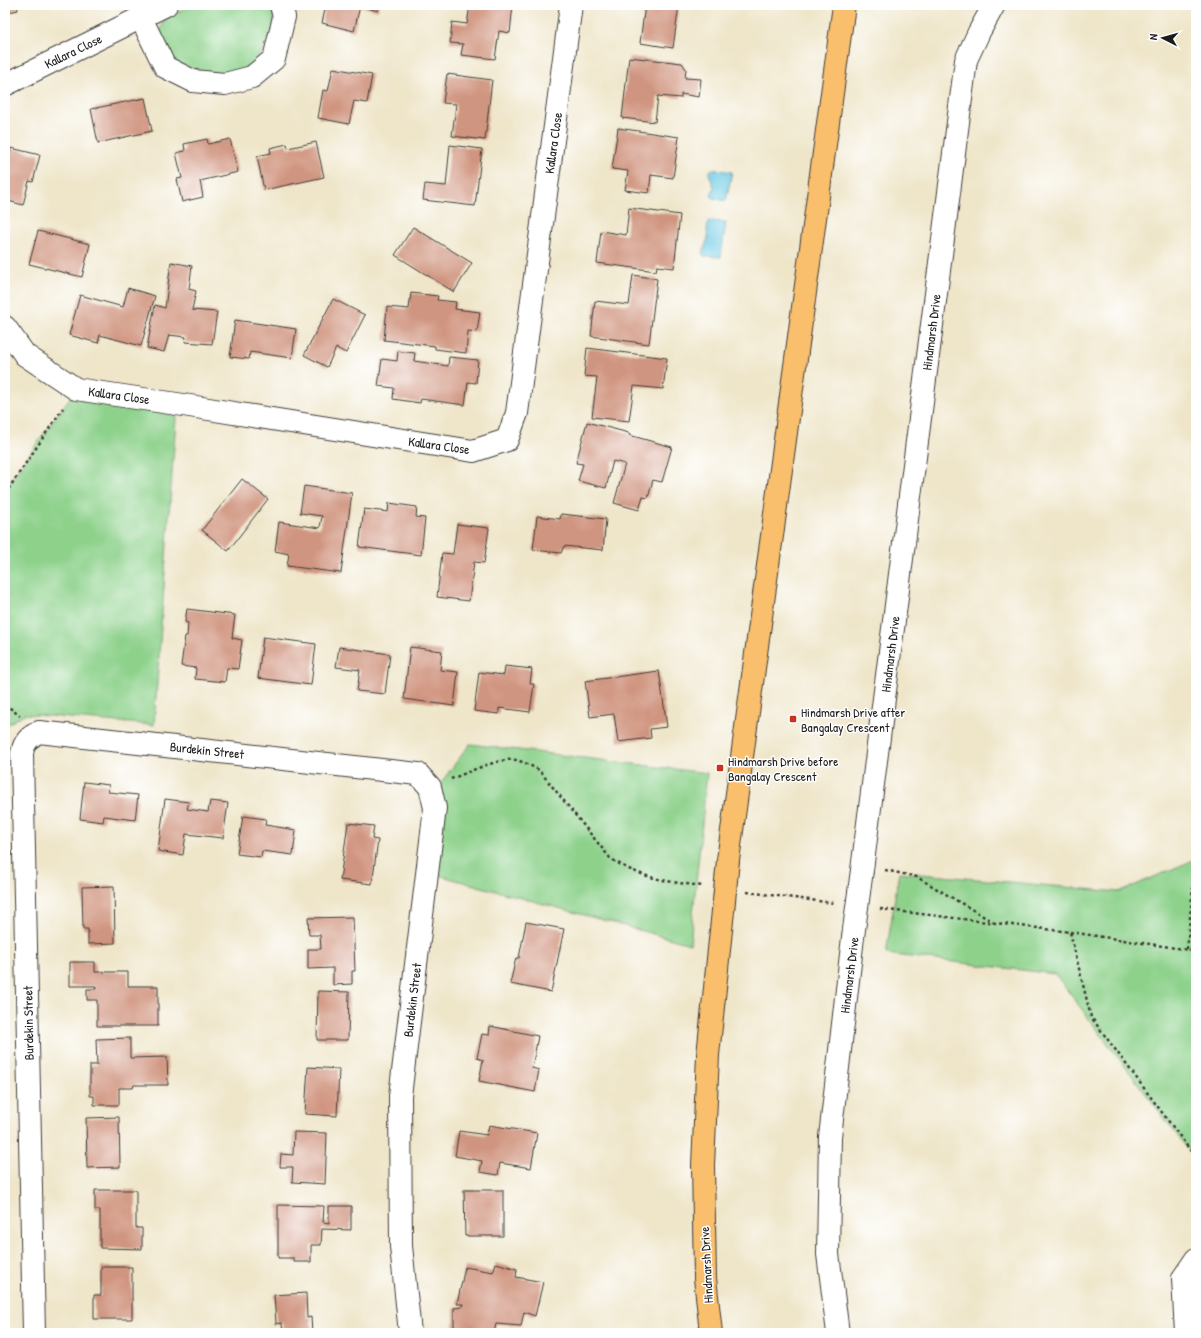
<svg xmlns="http://www.w3.org/2000/svg" width="1201" height="1338" font-family="'Patrick Hand',sans-serif">
<rect width="100%" height="100%" fill="#fff"/>
<filter id="ink" filterUnits="userSpaceOnUse"><feTurbulence type="fractalNoise" baseFrequency=".025" numOctaves="2"/><feDisplacementMap in="SourceGraphic" scale="8" xChannelSelector="R" yChannelSelector="G"/><feConvolveMatrix kernelMatrix="1 2 1 2 8 2 1 2 1" color-interpolation-filters="sRGB"/></filter>
<filter id="wash" filterUnits="userSpaceOnUse"><feTurbulence type="fractalNoise" baseFrequency=".012" numOctaves="4" result="noise"/><feDisplacementMap in="SourceGraphic" scale="16" xChannelSelector="R" yChannelSelector="G"/><feGaussianBlur stdDeviation="0.9" result="paint"/><feColorMatrix in="noise" values="0 0 0 0 0 0 0 0 0 0 0 0 0 0 0 0 0 1.4 0 .05"/><feComposite in="paint" operator="in"/></filter>
<g filter="url(#wash)">
<rect width="100%" height="100%" fill="#efe6ca"/>
<path fill="#8dd18b" stroke="#547654" d="M191 5H274V30L255 63 225 78 197 74 171 61 160 33 164 20Z
M76 389 177 404 154 725 24 714 5 726V488Z
M470 744 707 773 690 944 434 874 442 781Z
M1196 859V1160L1055 974 886 954 899 872 1119 892Z"/>
<path fill="#62c6e0" stroke="#3f717e" d="M713 169 732 172 726 201 713 198 711 196 714 187 709 174 710 171Z
M708 221 726 222 721 257 704 256 702 254 708 238 707 230Z"/>
<g id="blocks">
<path fill="#d09580" d="M5 5H17L18 10 5 13Z
M326 5H379L378 11 360 6 354 31 322 23Z
M470 5H513L510 33 499 31 495 59 461 55 463 44 450 43 452 22 467 24Z
M645 5H679L673 48 640 43Z
M629 57 682 63 686 69 685 78 701 79 699 97 681 94V98L658 96 655 122 622 118Z
M333 68 372 75 367 103 354 101 349 124 318 118 323 90 328 91Z
M447 74 492 80 485 140 452 136 456 104 443 103Z
M145 98 152 131 98 143 91 109Z
M618 128 679 137 673 178 651 175 649 193 625 190 628 171 612 169Z
M207 139 208 144 230 139 238 172 200 181 203 197 182 202 177 179 182 178 176 153 185 151 184 144Z
M316 142 324 177 264 190 257 156 271 153 270 148 287 144 288 148Z
M450 145 482 149 475 206 423 200 425 184 446 186Z
M11 148 40 155 33 182 29 181 23 205 5 200V172Z
M629 208 680 215 674 268 657 266 656 271 597 263 601 231 626 235Z
M413 227 472 263 454 292 395 255Z
M38 231 90 244 82 277 29 264Z
M171 262 192 266 189 289 196 291 192 310 217 312 212 344 185 342 186 337 169 335 164 352 147 348 155 305 165 308Z
M633 275 657 279 649 344 591 336 595 301 629 305Z
M128 288 155 296 141 346 100 335 98 343 69 335 80 295 123 307Z
M411 293 438 296 437 300 456 302 455 309 480 312 477 332 468 331 466 353 435 349V346L384 340 387 307 409 309Z
M333 299 365 315 346 353 336 348 327 367 304 355Z
M235 320 296 329 292 358 250 352 249 359 230 357Z
M587 348 667 358 663 389 634 386 629 421 592 417 597 377 584 376Z
M398 351 415 353 414 361 448 366 449 357 478 360 476 383 468 382 465 405 421 399 420 403 393 399 394 388 378 386 382 359 397 361Z
M587 422 629 433V435L672 447 662 482 653 480 648 498 643 497 639 510 614 503 625 464 613 461 606 488 578 481 583 464 576 463Z
M242 479 268 499 228 551 202 530Z
M304 486 352 493 341 573 287 566 289 554 275 551 279 522 320 528 322 516 300 513Z
M389 503 417 507 416 517 425 518 421 555 359 547 364 509 388 512Z
M561 514 606 519 603 550 564 546 561 553 533 550 537 516 560 519Z
M457 524 489 528 484 563 474 562 469 601 437 597 442 553 453 554Z
M187 609 235 615 232 638 242 640 238 669 227 668 225 682 195 679 196 668 181 666 185 636H187L188 623 185 622Z
M263 637 316 644 311 685 258 678Z
M339 647 390 654 385 694 357 691 360 670 336 667Z
M410 647 442 651 440 670 458 672 454 706 404 699Z
M505 666 532 669 530 684H534L530 712 499 708V714L474 711 479 672 504 675Z
M659 671 667 727 650 729 651 738 618 742 614 714 590 717 585 681Z
M84 782 109 785 108 792 138 795 135 820 104 816 103 822 80 819Z
M165 799 189 802 187 809 208 812 210 801 228 803 223 838 186 834 183 855 158 851Z
M243 816 266 819 265 825 296 830 293 855 262 851 261 857 237 854Z
M348 823 374 826 372 839 378 840 372 884 340 880Z
M114 886 115 943 88 944V929H83L82 887Z
M353 917 355 971H352V984L333 985V968L308 969V949H321L320 935H309L308 918Z
M526 922 564 929 551 992 510 984 516 958H519Z
M70 962H95V972H128V986H158V1026H97V1000H87V989H96V986H70Z
M318 991 349 992 348 1040H317Z
M490 1026 538 1036 532 1068 539 1070 535 1092 479 1081 483 1060 477 1058 482 1034 489 1035Z
M130 1038V1058L167 1057 168 1085H134L133 1088H119V1105H94V1096H90V1065H97L96 1039Z
M308 1067 339 1069 337 1116 305 1114Z
M119 1117 120 1167 87 1168 86 1118Z
M489 1125 537 1133 531 1168 500 1163 498 1175 480 1172 482 1161 455 1156 459 1131 487 1135Z
M294 1132 327 1133 325 1184 292 1182 293 1167H280L281 1154 293 1155Z
M95 1190H136V1228H142V1249L100 1248V1210H95Z
M464 1190H503V1236H465Z
M278 1205 324 1206 323 1222 329 1223V1206H351V1230L322 1229 321 1245H311V1262H294V1258H278Z
M496 1263 517 1269 516 1277 543 1282 535 1316 524 1312 521 1326 496 1324 494 1333H454V1308L462 1307 463 1304H457L465 1267 493 1272Z
M101 1267H132V1319H94V1295H101Z
M306 1293 307 1318 311 1317 312 1333H283L282 1323 276 1324 274 1295Z"/>
</g>
</g>
<g filter="url(#ink)">
<use href="#blocks" fill-opacity="0" stroke="#3c3a36" stroke-width="1"/>
<g fill="none" stroke-linecap="round" stroke-linejoin="round">
<g stroke="#3c3a36" stroke-width="24">
<path id="minor" d="M141 18 165 67 193 81 225 84 252 77 274 59 284 17 281 5
M5 85 166 5
M5 327 25 355 76 389 177 404 473 451 507 440 517 413 571 5
M862 870 966 60 979 32 994 5
M34 1333 22 753C24 742 29 737 39 732L418 774 430 787 435 808 400 1096 401 1246 410 1333
M838 1333 828 1254 830 1137 853 937
M1186 1333 1183 1278 1196 1259"/>
</g>
<g stroke="#3c3a36" stroke-width="24">
<path id="major" d="M728 860 844 5
M711 1333 705 1278 703 1165 708 1055 723 911"/>
</g>
<path stroke="#3c3a36" stroke-width="2.5" stroke-dasharray="3 3" stroke-linecap="butt" d="M5 494 63 408
M5 704 20 716
M451 779C466 773 501 757 516 760 524 762 531 766 539 770L610 858C639 878 668 882 703 886
M885 870 917 877 993 922
M747 892 834 903
M880 909 1070 932 1091 1017 1196 1158
M1070 932 1196 951
M1187 949 1196 856"/>
<use href="#minor" stroke="#fff" stroke-width="22"/>
<use href="#major" stroke="#f9bf6d" stroke-width="22"/>
<g stroke="#3c3a36" stroke-width="24" stroke-linecap="butt">
<path id="minor-bridge" d="M853 937 862 870"/>
</g>
<g stroke="#3c3a36" stroke-width="24" stroke-linecap="butt">
<path id="major-bridge" d="M723 911 728 860"/>
</g>
<use href="#minor-bridge" stroke="#fff" stroke-width="22"/>
<use href="#major-bridge" stroke="#f9bf6d" stroke-width="22"/>
</g>
</g>
<g fill="#c8321e" stroke="#fff" stroke-width="1.5">
<rect x="789" y="715" width="8" height="8" rx="2"/>
<rect x="716" y="764" width="8" height="8" rx="2"/>
</g>
<g text-anchor="middle" stroke-width="3" stroke-linejoin="round" paint-order="stroke">
<g font-size="13" fill="#1c1c1c" stroke="#fff">
<text transform="translate(73 51) rotate(-26)" y="5">Kallara Close</text>
<text transform="translate(553 143) rotate(-82)" y="5">Kallara Close</text>
<text transform="translate(931 332) rotate(-83)" y="5">Hindmarsh Drive</text>
<text transform="translate(119 395) rotate(8)" y="5">Kallara Close</text>
<text transform="translate(439 445) rotate(8)" y="5">Kallara Close</text>
<text transform="translate(890 654) rotate(-83)" y="5">Hindmarsh Drive</text>
<text transform="translate(207 750) rotate(6)" y="5">Burdekin Street</text>
<text transform="translate(849 975) rotate(-83)" y="5">Hindmarsh Drive</text>
<text transform="translate(412 1000) rotate(-83)" y="5">Burdekin Street</text>
<text transform="translate(28 1023) rotate(-91)" y="5">Burdekin Street</text>
<text transform="translate(706 1265) rotate(-93)" y="5">Hindmarsh Drive</text>
</g>
<g font-size="13" fill="#1c1c1c" stroke="#fff" text-anchor="start">
<text x="801" y="717">Hindmarsh Drive after<tspan x="801" dy="15">Bangalay Crescent</tspan></text>
<text x="728" y="766">Hindmarsh Drive before<tspan x="728" dy="15">Bangalay Crescent</tspan></text>
</g>
</g>
<rect width="1201" height="1338" fill="none" stroke="#fff" stroke-width="20"/>
<g transform="translate(1163 38) rotate(276)" stroke="#ffffff" stroke-width="3" paint-order="stroke">
<path d="M0-3L7 15L0 10L-7 15Z" fill="#1c1c1c"/>
<text y="-6" font-size="11" font-weight="bold" text-anchor="middle" fill="#1c1c1c">N</text>
</g>
</svg>
